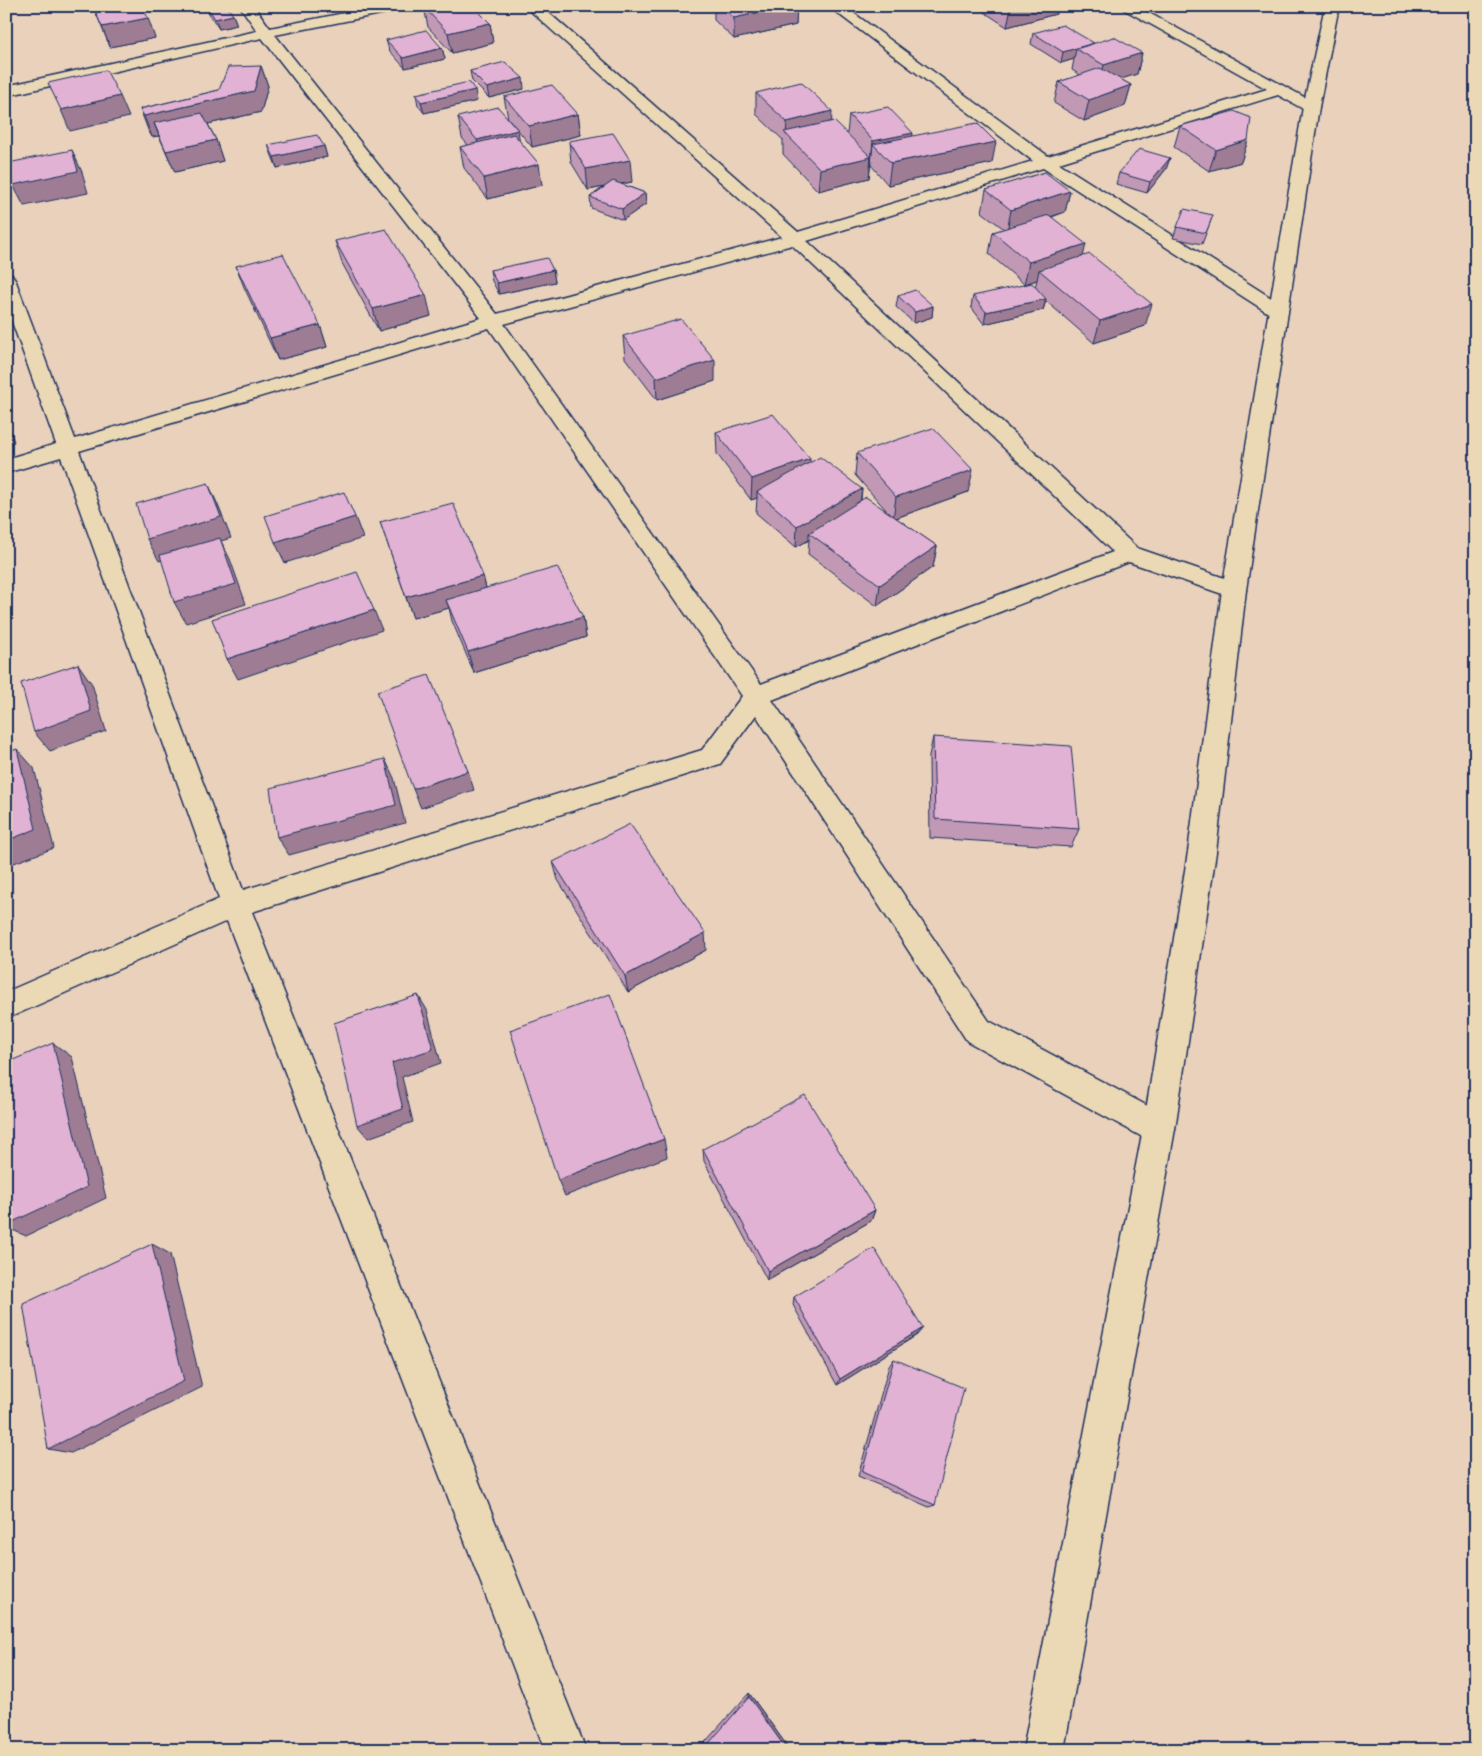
<svg xmlns="http://www.w3.org/2000/svg" width="1482" height="1756" font-family="Mynerve,sans-serif">
<rect width="100%" height="100%" fill="#e9d1bc"/>
<filter id="ink" filterUnits="userSpaceOnUse"><feTurbulence type="fractalNoise" baseFrequency=".02" numOctaves="2"/><feDisplacementMap in="SourceGraphic" scale="10" xChannelSelector="R" yChannelSelector="G"/><feConvolveMatrix kernelMatrix="1 2 1 2 8 2 1 2 1" color-interpolation-filters="sRGB"/></filter>
<g filter="url(#ink)">
<g fill="none" stroke-linecap="round" stroke-linejoin="round">
<g stroke="#1b2f5e" stroke-width="3">
<path id="street" d="M240 6H254L270 28 379 6H408L401 10 275 35 497 314 782 237 525 6H541L798 232 1033 161 828 6H844L1048 156 1267 89 1118 6H1136L1317 104 1319 107 1317 110H1305L1278 95 1059 163 1284 306 1286 310 1284 314 1277 316 1270 314 1043 168 807 241 1137 548 1242 584 1246 590 1242 596 1234 598 1129 562 772 700 989 1021 1170 1118 1175 1129 1170 1140 1159 1144 1148 1140 967 1041 756 715 720 764 252 912 586 1750H545L227 921 6 1019V992L219 899 61 457 6 473V459L56 444 6 305V274L12 275 15 279 75 439 481 318 262 38 6 96V86L257 31ZM792 245 1113 552 761 684 504 324ZM489 328 742 696 702 750 243 890 79 451Z"/>
</g>
<g stroke="#1b2f5e" stroke-width="3">
<path id="secondary" d="M1325 6H1339L1319 107 1246 590 1216 852 1175 1129 1064 1750H1023L1143 1129 1188 852 1222 590 1303 107Z"/>
</g>
<use href="#street" fill="#ebd9b6" fill-rule="evenodd"/>
<use href="#secondary" fill="#ebd9b6" fill-rule="evenodd"/>
</g>
<path fill="#c299b5" stroke="#1b2f5e" d="M93 6 155 38 110 47Z
M206 6 233 15 237 25 219 29 210 15Z
M714 6H797L796 25 734 39 714 20Z
M975 6H1058L1056 14 1007 27Z
M424 7 490 23 493 43 452 53 428 27Z
M1033 33 1093 44 1142 53 1137 74 1120 79 1131 85 1125 106 1084 121 1054 103 1059 82 1080 75 1072 70 1074 59 1061 63 1031 44Z
M386 40 442 48 445 59 405 68 389 50Z
M261 66 268 86 261 112 208 124 216 140 223 161 175 172 159 136 152 137 148 130 140 109 219 90Z
M470 71 524 89 489 98 472 81Z
M756 93 831 121 847 134 849 115 992 163 888 185 871 165 872 162H871L869 178 818 191 783 154V140L756 114Z
M416 94 477 101 424 113 418 105Z
M504 97 578 114 581 135 532 147 508 118Z
M458 117 519 140 542 185 488 199 464 168 460 147 468 145 462 138Z
M1180 126 1248 140 1241 162 1209 171 1174 147Z
M569 141 632 182 621 184 645 193 646 204 623 220 591 208 590 197 604 187 588 190 571 162Z
M268 145 324 146 327 157 277 168 272 156Z
M1170 158 1166 169 1147 193 1116 184 1119 173Z
M986 190 1070 191 1065 212 1052 217 1083 256 1145 326 1094 343 1046 301 1043 310 984 324 971 307 973 296 1035 287 1037 280 1024 284 989 254 993 232 1004 229 982 212Z
M1213 215 1202 244 1173 238 1177 227Z
M335 241 431 316 379 331 342 263Z
M236 266 320 325 327 347 278 360 244 287Z
M490 270H553L555 282 499 294 492 281Z
M898 296 933 306 932 317 914 323 896 307Z
M623 336 715 381 657 400 625 358Z
M716 432 810 463 862 489 861 500 887 511 855 475 857 453 968 492 896 518 937 546 933 567 877 606 808 554 809 540 796 547 756 513 757 498 751 500 717 454Z
M380 522 483 576 486 588 583 617 586 637 474 673 452 621 449 608 413 618Z
M933 737 1079 829 1071 847 930 838 929 756Z
M553 862 706 950 628 992 558 880Z
M703 1149 875 1210 871 1221 767 1280 704 1161Z
M794 1297 917 1335 837 1385 793 1305Z
M894 1359 935 1505 929 1507 858 1476 889 1366Z
M749 1693 790 1750H698Z"/>
<path fill="#9e7d94" stroke="#1b2f5e" d="M789 6H797L796 25 734 39V18Z
M1012 6H1058L1056 14 1007 27 1011 7Z
M233 15 237 25 219 29 215 19Z
M148 18 155 38 110 47 102 27Z
M490 23 493 43 452 53 448 33Z
M1094 43 1076 49 1074 59 1061 63 1063 52Z
M442 48 445 59 405 68 403 58Z
M1142 53 1137 74 1099 86 1104 65Z
M261 66 268 86 261 112 159 135 154 123 159 136 152 137 144 116 254 91Z
M523 78 524 89 489 98 487 88Z
M1131 85 1125 106 1084 121 1089 100Z
M475 90 477 101 424 113 421 102Z
M120 96 129 117 70 131 61 110Z
M832 111 831 132 786 135 787 122Z
M578 114 581 135 532 147 529 126Z
M518 130 521 151 481 162 477 140Z
M913 133 910 154 873 144 871 162 873 141Z
M216 140 223 161 175 172 166 151Z
M1248 140 1241 162 1209 171 1216 150Z
M996 142 992 163 888 185 891 163Z
M324 146 327 157 277 168 274 157Z
M72 150 82 172 88 193 24 206 13 185Z
M871 157 869 178 818 191 820 169Z
M1170 158 1166 169 1147 193 1150 182Z
M630 160 632 182 588 190 586 169Z
M539 164 542 185 488 199 484 178Z
M1070 191 1065 212 1007 231 1011 210Z
M645 193 646 204 623 220 622 209Z
M1086 244 1081 266 1039 270 1037 280 1024 284 1029 262Z
M553 270 555 282 499 294 497 283Z
M426 295 431 316 379 331 373 309Z
M1046 299 1043 310 984 324 986 312Z
M1152 304 1145 326 1094 343 1100 321Z
M933 306 932 317 914 323 915 312Z
M320 325 327 347 278 360 270 338Z
M715 360V381L657 400 656 378Z
M6 415 14 442 6 445Z
M810 459 809 481 757 492V498L751 500 752 479Z
M973 470 968 492 893 519 896 497Z
M208 483 218 505 231 538 221 541 230 559 246 604 186 623 174 602 221 541 159 561 147 539Z
M862 489 859 510 809 533V540L796 547 797 526Z
M355 517 363 538 285 563 275 542Z
M937 546 933 567 877 606 880 585Z
M483 576 488 597 446 600 449 608 413 618 406 597Z
M374 610 382 630 238 679 227 659Z
M583 617 586 637 474 673 468 652Z
M78 664 92 684 106 731 50 751 34 732Z
M17 749 34 768 54 848 6 866V841Z
M385 759 394 778 405 823 289 855 277 837Z
M468 771 474 790 421 808 413 789Z
M705 933 706 950 628 992 625 976Z
M418 995 427 1010 441 1063 402 1077 413 1122 368 1138 357 1125 392 1063Z
M53 1043 72 1057 106 1198 26 1236 6 1227V1225Z
M664 1139 667 1157 565 1196 558 1180Z
M875 1210 871 1221 767 1280 768 1271Z
M152 1244 170 1254 202 1387 71 1453 48 1449Z
M923 1328 917 1335 837 1385 840 1379Z
M749 1693 790 1750H787L749 1697Z"/>
<path fill="#e1b2d3" stroke="#1b2f5e" d="M93 6H142L148 18 102 27Z
M207 6H227L233 15 215 19Z
M427 6H473L490 23 448 33 424 7Z
M721 6H789L734 18Z
M1063 25 1094 43 1063 52 1033 33Z
M426 30 442 48 403 58 386 40Z
M1114 37 1142 53 1104 65 1076 49Z
M505 62 523 78 487 88 470 71Z
M261 66 254 91 144 116 140 109 219 90 228 67Z
M1100 68 1131 85 1089 100 1059 82Z
M106 70 120 96 61 110 48 83Z
M469 82 475 90 421 102 416 94Z
M801 82 832 111 787 122 756 93Z
M552 85 578 114 529 126 504 97Z
M498 107 518 130 477 140 458 117Z
M888 107 913 133 873 141 849 115Z
M1234 111 1251 118 1248 140 1216 150 1180 126Z
M202 113 216 140 166 151 154 123Z
M834 121 871 157 820 169 784 132Z
M977 123 996 142 891 163 873 144Z
M613 133 630 160 586 169 569 141Z
M514 134 539 164 484 178 460 147Z
M317 135 324 146 274 157 268 145Z
M1139 149 1170 158 1150 182 1119 173Z
M72 150 78 171 13 185 8 163Z
M1045 172 1070 191 1011 210 986 190Z
M613 181 645 193 622 209 590 197Z
M1184 209 1213 215 1206 233 1177 227Z
M1049 215 1086 244 1029 262 993 232Z
M386 229 426 295 373 309 335 241Z
M283 254 320 325 270 338 236 266Z
M1090 254 1152 304 1100 321 1039 270Z
M547 258 553 270 497 283 490 270Z
M1032 283 1046 299 986 312 973 296Z
M915 290 933 306 915 312 898 296Z
M681 319 715 360 656 378 623 336Z
M773 414 810 459 752 479 716 432Z
M933 428 973 470 896 497 857 453Z
M820 457 862 489 797 526 757 492Z
M208 483 221 517 147 539 136 504Z
M344 492 355 517 275 542 265 516Z
M866 497 937 546 880 585 809 533Z
M453 503 483 576 406 597 380 522Z
M220 538 236 584 174 602 160 555Z
M557 567 583 617 468 652 446 600Z
M357 572 374 610 227 659 212 619Z
M78 664 91 711 34 732 21 683Z
M429 675 468 771 413 789 377 691Z
M933 737 1071 746 1079 829 935 819Z
M17 749 36 829 6 841V753Z
M385 759 396 805 277 837 270 788Z
M630 824 705 933 625 976 553 862Z
M610 994 664 1139 558 1180 510 1030Z
M418 995 433 1049 392 1063 403 1109 357 1125 334 1023Z
M53 1043 87 1187 6 1225V1063Z
M805 1095 875 1210 768 1271 703 1149Z
M152 1244 184 1381 48 1449 23 1304Z
M874 1248 923 1328 840 1379 794 1297Z
M894 1359 964 1388 935 1505 862 1472Z
M749 1697 787 1750H703Z"/>
</g>
<rect width="1482" height="1756" fill="none" stroke="#ebd9b6" stroke-width="25"/>
<rect x="12" y="12" width="1457" height="1731" fill="none" stroke="#1b2f5e" stroke-width="2" filter="url(#ink)"/>
</svg>
